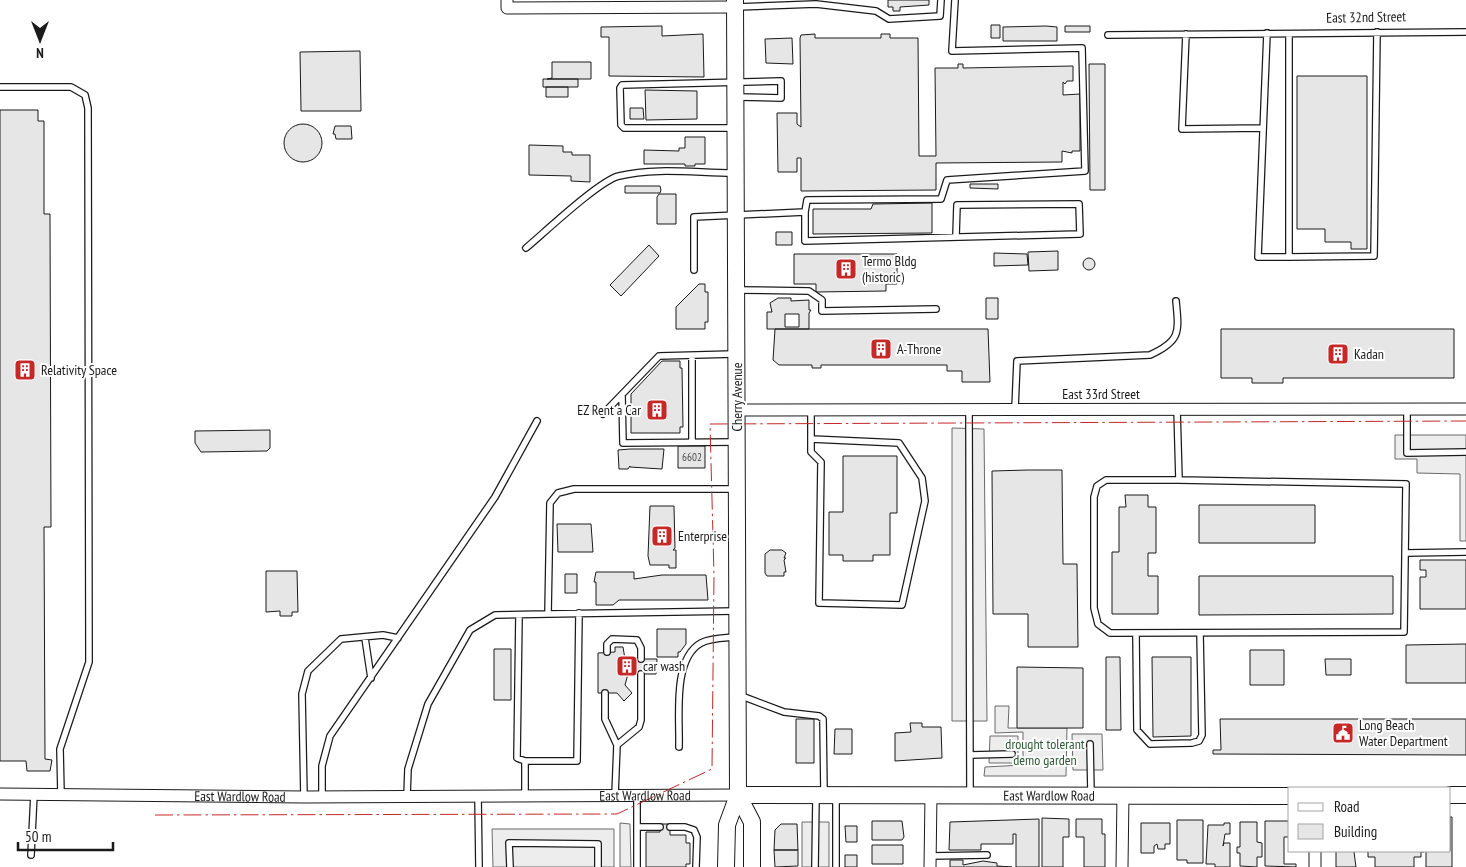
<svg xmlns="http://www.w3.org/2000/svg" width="1466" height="867" font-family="'PT Sans Narrow',sans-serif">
<rect width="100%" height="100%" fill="#fff"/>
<path fill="#ededed" stroke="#6a6a6a" d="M952 428 984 429 987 721H952Z
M1395 435H1466V541H1460V474L1417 473V459H1395Z
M995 706H1009L1008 728H1067L1066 776H984L985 767 1023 765V732L995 733Z
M1072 734H1102L1103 770H1073Z
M990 736H1018V763H989Z
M802 822H829V867H802Z
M620 823 630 824 631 867H620Z
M492 829H614V867H493Z"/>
<path fill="#e6e6e6" stroke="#1a1a1a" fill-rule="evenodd" d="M888 0H929V5L900 7V11H893V7H888Z
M991 25H1000V38H991Z
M662 26V36L703 34 704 77 609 76V37H601V27Z
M1046 26 1057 27V41H1003V27Z
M1065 26H1090V32H1065Z
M815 34V38H881V34H890V38H918L919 156H936L935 68H958V64H963V68L1073 66V81H1067L1065 84 1063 82V95L1080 94V151H1072V153L1062 151V162L936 163V190L801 191V158H797V172H778L777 113H797V124L801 127 800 38 801 35Z
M792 38 793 64 766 63 765 39Z
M360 51 361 111H301L300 52Z
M552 62H591V79H547L552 78Z
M1089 64H1105V190H1090Z
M1297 76H1367V249H1351V242H1325V229H1297Z
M543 79H578V87H543Z
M546 87H568V97H546Z
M645 90 697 91V119L646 120Z
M630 108H643L644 119H630Z
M0 110H38V121H44V214H50L51 527H44L45 759 52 760 50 771H27L26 761H0Z
M284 143a19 19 0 1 1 38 0a19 19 0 1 1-38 0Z
M335 126H351L352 139H336L335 134H333Z
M685 137H705V164H695V166H685V164H644V150L679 151V148H685Z
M529 145 563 146V152H572V155H590V182L571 181V176L529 175Z
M970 184H998V189L970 188Z
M625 186H660L661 190 660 193H625Z
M659 194H676V224H657V197Z
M932 203V233L813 234V209H871L873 204Z
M776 232H792V245H776Z
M649 245 659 256 621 296 610 285Z
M1058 251V270L1029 271 1028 252Z
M994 253 1027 254 1028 265 994 266Z
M794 254H897V284H886V291L816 292V284H794Z
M1083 264a6 6 0 1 1 12 0a6 6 0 1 1-12 0Z
M699 284H705V292H708V322H705V329H676V307Z
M778 298H791V301L809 300V310H811L809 313V329H767V312H772L770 303ZM785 314H799V327H785Z
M986 298H998V319H986Z
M775 329H988L990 382H962V371H947V365H821V368H812V365H779L773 360Z
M1221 329H1454V378H1283V383H1252V378H1221Z
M662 361H680V368H682L683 427H680V433H631V394Z
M270 430V448L267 451 201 452 195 443V431Z
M678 446H705V468H678Z
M630 449H664L662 469 630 467V466L628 469H619L618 450Z
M843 456H897V513H890V555H873V561H843V555H829V512H843Z
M1028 470H1062L1063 564H1077L1078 647H1028V614H993L992 471Z
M1125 495H1148V507H1156V553H1148V576H1158V614H1112V552H1119V507H1126Z
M1199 505H1315V543H1199Z
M650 506H674L675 548 673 550H676V568H669V565H650L648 556Z
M557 524H591L593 552H558Z
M770 550H782L786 553 784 558H786L784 560 786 572H784V576H767L765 573V554Z
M1420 560H1466V609H1420V577H1426V570H1420Z
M266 571H297L298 612H292V616H280V611L266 612Z
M596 572H634V579L662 575H706L708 600H619L613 605H596V582H594Z
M565 574H577V593H565Z
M1199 576H1393V614L1199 615Z
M657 629H686V644L680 652H678V657H657Z
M1466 644V683H1406V645Z
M615 647H623L625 659H657L656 674H628L625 685 632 693 624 701 617 693H598V653L615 652Z
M494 649H511V700H494Z
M1250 650H1284V685H1250Z
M1106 657H1120L1121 730H1106Z
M1152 657H1191V736L1153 737Z
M1325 659H1351V675H1326Z
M1017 667 1083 668V728H1017Z
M796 719H814V763H796Z
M1220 719H1466V755L1213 754V750H1221Z
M910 723H922V727H941L942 758 895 761V733L911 732Z
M835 729H852V754H834Z
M1450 817H1452V867H1426V851H1450Z
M1042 818 1069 819V837H1063V867H1042Z
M1039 819V867H1016V834H1013V844H981V850H949L950 822Z
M1076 819H1102V834H1105V867H1084V837H1076Z
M1177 820H1203V863H1187V860H1177Z
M872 821H902L904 837 902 840H872Z
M1265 821H1290V837H1284V864H1296V867L1265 866Z
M1240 822H1257V842L1262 843V857H1257V867L1240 866V853H1237V847H1240Z
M1141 823H1170V844H1165V849H1158L1157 844 1154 846V853H1141Z
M1224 823H1230V834H1225L1223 846 1224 843H1230V867H1215V864H1206L1208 825H1224Z
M660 824H670V835H686V843H690V864H686V867H646V832H660Z
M781 824H797L798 850H774L775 830Z
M845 826H857V842H846Z
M872 845H903V864H872Z
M774 850H798V866L775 867Z
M1336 851H1357L1354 852 1356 867H1336Z
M1365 851H1424V852H1421V857H1414V867H1375V857H1368V852Z
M845 855H857V867H845Z
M950 860H963V865L983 861 997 863V866L1012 867H950Z"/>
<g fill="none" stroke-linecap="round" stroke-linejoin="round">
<g stroke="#1a1a1a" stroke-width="8">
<path id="service" d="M737 7 816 4 876 11 889 19 940 16 941 0
M1267 33 1258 257H1289
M1186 34 1182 129 1263 128
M1289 34V257L1374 256 1377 32
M1108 35 1466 32
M0 87H71L85 95 88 108 89 662 60 749 61 794
M733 128H624L621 125 620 88 622 85 781 81V98L737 97
M805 212 807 200 941 199 947 180 1085 171 1082 48 952 51 955 0
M526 248C544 233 600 180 619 176 655 167 697 173 733 173
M694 270V217L805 212V241L1080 234 1079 204 957 205 956 236
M738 290 809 291 822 300V311L936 309
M692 356V442
M622 395 623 443 735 442
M969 409 970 795
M1015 409 1017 361 1150 355C1181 341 1179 332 1176 301
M1177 409 1179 480 1406 484 1404 632 1110 633 1098 624 1094 608V497L1097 486 1106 480H1179
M1407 409V453L1466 452
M811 410V452L821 462 819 603 902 605 925 501 922 478 899 443 811 439
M603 414 659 356 734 354
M735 489H574L558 493 550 503 548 614 736 611
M1406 553 1466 552
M519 615 517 758 525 761H577L579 613
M1136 634 1137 730 1150 744 1192 743 1199 741 1202 735 1200 633
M365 638 371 678
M607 652V644L612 639 637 640 641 648V659
M605 693V719L617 745 639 727 641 720V674
M739 695 784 712 819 716 823 719 824 793
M1090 744 1091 793
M679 747C680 718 672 659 701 643 710 638 725 638 735 637
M970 755 1012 754
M525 761V796
M615 795 617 745
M637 795V867
M407 796 408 769 428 704 470 630 495 615 548 614
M478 796 479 867
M304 797 302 694 308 671 341 639 383 635 398 638
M322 797V766L330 736 495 497 537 421
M637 827H660
M670 827H685L694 830 697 837 696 867
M31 855 34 794
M930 856 987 855
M510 867 509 843 598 844V867
M815 867 816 797
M836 867V796"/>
</g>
<g stroke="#1a1a1a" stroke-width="13">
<g id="minor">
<path d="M507 0V8L735 7"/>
<path d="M737 410 1466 409"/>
<path id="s1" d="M0 794 304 797 738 795"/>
<path d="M1315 851V867"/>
<path d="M930 867 931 795"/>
<path d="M1122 867 1123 795"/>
</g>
</g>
<g stroke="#1a1a1a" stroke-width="18">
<g id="secondary">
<path id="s2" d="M738 795 1290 796"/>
<path d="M738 795 752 822V867"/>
<path d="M1450 795H1466"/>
<path d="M726 867 727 825 738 795 735 0"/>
</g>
</g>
<use href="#service" stroke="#fff" stroke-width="5.5"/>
<use href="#minor" stroke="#fff" stroke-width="11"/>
<use href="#secondary" stroke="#fff" stroke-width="16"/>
<path stroke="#c62828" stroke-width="1" stroke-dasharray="18 4 2.5 4" stroke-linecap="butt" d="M155 815 617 814 712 769 714 575 710 424 1466 421"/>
</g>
<defs>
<g id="building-square" transform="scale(1.125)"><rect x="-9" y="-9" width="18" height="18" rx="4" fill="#c62828" stroke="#fff"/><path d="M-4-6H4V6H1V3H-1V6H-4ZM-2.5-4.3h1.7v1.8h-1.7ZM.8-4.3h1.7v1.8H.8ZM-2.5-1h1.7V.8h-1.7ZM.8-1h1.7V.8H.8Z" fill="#fff"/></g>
<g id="civic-square" transform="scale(1.125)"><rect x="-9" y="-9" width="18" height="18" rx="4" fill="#c62828" stroke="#fff"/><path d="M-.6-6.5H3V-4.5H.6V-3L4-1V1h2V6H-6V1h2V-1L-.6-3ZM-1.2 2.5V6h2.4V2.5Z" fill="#fff"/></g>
</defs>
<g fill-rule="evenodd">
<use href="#building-square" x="846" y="269"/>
<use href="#building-square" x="881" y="349"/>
<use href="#building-square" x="1338" y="354"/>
<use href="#building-square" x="25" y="370"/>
<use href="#building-square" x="657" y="410"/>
<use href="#building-square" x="662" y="536"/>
<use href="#building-square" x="627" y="666"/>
<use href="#civic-square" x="1343" y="733"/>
</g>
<g text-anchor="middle" stroke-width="4" stroke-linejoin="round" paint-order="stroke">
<g font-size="11" fill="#4d4d4d">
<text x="692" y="461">6602</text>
</g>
<g font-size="14" fill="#1a1a1a" stroke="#fff">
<text transform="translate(1366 17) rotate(-1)" y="5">East 32nd Street</text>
<text x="1101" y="399">East 33rd Street</text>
<text transform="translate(737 397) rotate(-90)" y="5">Cherry Avenue</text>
<text dy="5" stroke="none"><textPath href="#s1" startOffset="645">East Wardlow Road</textPath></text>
<text dy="5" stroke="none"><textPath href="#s2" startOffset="311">East Wardlow Road</textPath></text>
<text dy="5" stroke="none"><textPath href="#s1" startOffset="240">East Wardlow Road</textPath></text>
</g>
<g font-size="14" fill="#1a1a1a" stroke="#fff" text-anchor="start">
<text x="862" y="266">Termo Bldg<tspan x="862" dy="16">(historic)</tspan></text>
<text x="897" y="354">A-Throne</text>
<text x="1354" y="359">Kadan</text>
<text x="41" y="375">Relativity Space</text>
<text x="641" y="415" text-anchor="end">EZ Rent a Car</text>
<text x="678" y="541">Enterprise</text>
<text x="643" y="671">car wash</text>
<text x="1359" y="730">Long Beach<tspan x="1359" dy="16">Water Department</tspan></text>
</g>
<g font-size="14" fill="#2b5a34" stroke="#fff">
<text x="1045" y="749">drought tolerant<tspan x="1045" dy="16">demo garden</tspan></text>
</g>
</g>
<rect x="1288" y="787" width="162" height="65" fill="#ffffff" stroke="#a3a3a3"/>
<rect x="1298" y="803" width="25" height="8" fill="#ffffff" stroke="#a3a3a3"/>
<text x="1334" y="812" font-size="15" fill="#1a1a1a">Road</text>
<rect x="1298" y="824" width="25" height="15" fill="#e6e6e6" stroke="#a3a3a3"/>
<text x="1334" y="837" font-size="15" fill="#1a1a1a">Building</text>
<g transform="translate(40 40) rotate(180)" stroke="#ffffff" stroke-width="4" paint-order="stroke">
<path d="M0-4L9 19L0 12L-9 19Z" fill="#1a1a1a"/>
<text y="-8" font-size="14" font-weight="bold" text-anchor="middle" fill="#1a1a1a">N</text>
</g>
<path d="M18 842v8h95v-8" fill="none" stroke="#1a1a1a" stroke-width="2.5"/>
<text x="25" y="842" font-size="15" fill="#1a1a1a" stroke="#ffffff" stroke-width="4" paint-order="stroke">50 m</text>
</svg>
